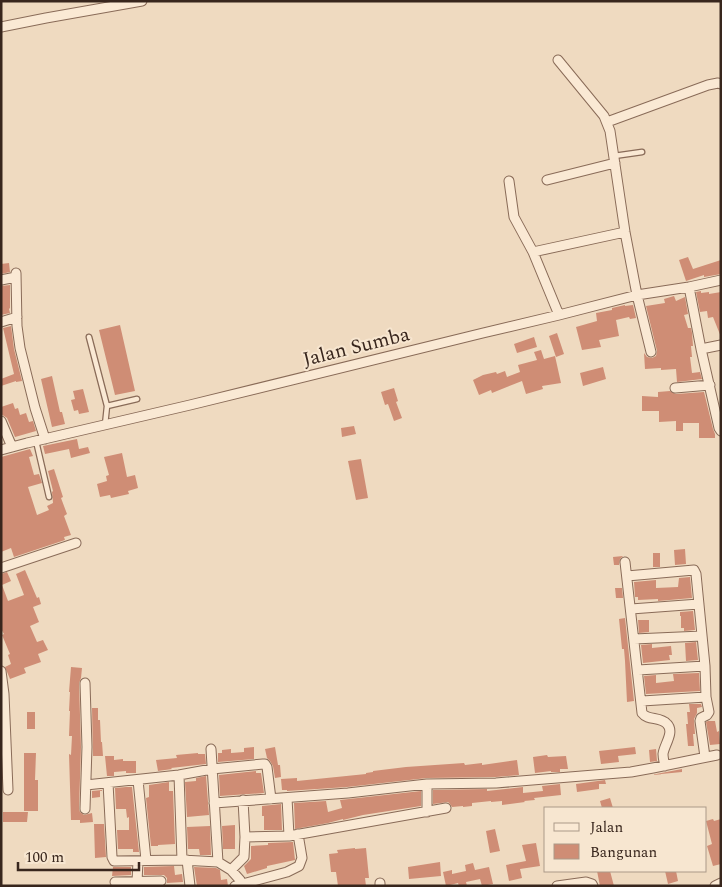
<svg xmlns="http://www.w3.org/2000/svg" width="722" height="887" font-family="Spectral,serif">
<rect width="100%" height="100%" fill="#efdac0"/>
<path fill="#cf8d75" d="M688 257 693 269 721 260V274L704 277V275L686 281 679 260Z
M9 263 10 272 1 274V264Z
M10 285V308L9 309 10 313 1 315V286Z
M701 291V293L709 292V294L721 292V337L713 317 708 318 707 311 700 312 696 292Z
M674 296 676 301 685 297 688 314 684 315 688 328H691L692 333 693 346H691L692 357H690L692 373 700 372 702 379 677 382 676 369 661 370V368L645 369 644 353 647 357 652 358 656 356 657 351 646 306 665 303 664 299Z
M625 305V306L633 305 636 318 630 319 629 317 616 320 619 336 599 340 601 347 582 350 576 327 597 321 596 313 612 310V308Z
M120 325 135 391 115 395 99 330Z
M11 326 14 349 22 381 16 382V381L1 386V379L14 374 3 328Z
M557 333 564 354 556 357 549 336Z
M534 337 537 347 517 353 514 344Z
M541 350 544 359 555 356 561 383 542 386 543 389 526 394 522 381 492 393 491 390 479 395 473 380 483 375 496 372 497 374 505 371 507 377 520 372 518 365 537 360 534 352Z
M603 367 606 379 583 386 580 373Z
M52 376 60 412H62L65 424 52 427 41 379Z
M394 388 398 401 396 402 402 418 394 421 388 404 385 405 381 392Z
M83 389 89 412 79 414 78 410 74 411 71 400 75 399 73 391Z
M670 391 676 394 704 392 713 429 715 434V438H699V423H683V431H676V421L659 422V411H642V396L658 397V392Z
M13 403 15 409 18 408 20 415 26 413 29 422 33 421 36 431 15 437 7 418 1 414V407Z
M354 426 356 434 342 437 341 428Z
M77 439 79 449 88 447 90 453 71 458 69 449 45 454 43 446Z
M30 449 33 456 29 457 34 475 39 474 42 483 28 487 37 515 49 510 47 506 53 503 52 492 53 491 48 471 54 469 63 497 61 498 67 514 64 516 71 535 64 537 65 540 14 557 11 548 1 552V457Z
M122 453 127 477 135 475 138 488 128 491 129 494 111 498 110 495 100 497 97 484 107 481 106 476 109 475 104 457Z
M361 459 368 498 356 500 348 461Z
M685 549 686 564 675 565 674 550Z
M653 553H660V567H653Z
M623 556 620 559 619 565H614L613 557Z
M25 570 37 598 39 597 41 604 33 607 39 622 30 626 37 642 43 640 48 650 38 654 41 662 24 668 26 673 10 679 5 667 11 664 8 655 10 654 2 635 4 634 1 629V574L7 572 11 581 2 585 8 601 24 595 16 574Z
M690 577 692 598 658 601V599L638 600V597H635L634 582 656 580V588L678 587 679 578Z
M615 588H622L623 598H616Z
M693 611 695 630 684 631V628H681V616H680V612Z
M625 618 634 701 627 702 625 661 624 649H622L619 619Z
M638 620H649V632L639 633Z
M696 642 698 660 686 661 685 643Z
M652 644V648L671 646 672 655H669L670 660 643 663 641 645Z
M71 667 82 668 81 678 79 683 81 747 79 809 80 812 84 815 92 813 93 822 80 823V820H71L69 754 71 755 72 736H69L70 711H69L70 692H69Z
M699 673 700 691 646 694 644 676 656 675V683L674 681 673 674Z
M689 704H701L702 707 697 708V713L694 719 695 734H693L694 746H688L686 724H688L687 712H690Z
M92 708H98V720H100L101 742H102L103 756H93Z
M27 712H35V729H27Z
M708 721H715L717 732 719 731 720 744 710 745 706 722Z
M254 747V759L218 762V753H222V750L231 749V753L244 752V748Z
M275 747 278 765H280L281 777 275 778 273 766 270 761 267 758 265 749Z
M635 747 636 754 618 756 619 762 601 764 599 751Z
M656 749 657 761 650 762 649 750Z
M24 753H36L35 780H38V811H24Z
M198 753V754H205L206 764 171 768 172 769 158 771 156 760 177 758 176 755Z
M547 755 548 757 566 756 568 769H560V772H551V771L535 773 533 757Z
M105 756H114V760L123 759V761H136V773H126V771L114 772V776H107Z
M517 760 519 775 496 777 427 778 347 787 287 791V790H282L281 779 297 778V781L366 774V773L373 772V771L406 767 464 763 465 765 482 763V765Z
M682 769V772L651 775Z
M256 771V773H261L264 793 220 796 219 775Z
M206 776 209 815 187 817 185 782 196 781V778Z
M605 780 606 784H599V789L577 792 576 784Z
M169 782V791H173L175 844 158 845V846H151L146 798 149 797V785Z
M560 784 561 795 534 798 535 800 524 801 525 802 502 805V801L491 802V801L472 803V806L463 807V806L452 807 450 804 448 802 433 804V790L487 789V791L523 787V793L543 791 542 786Z
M126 787H132L139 852H133V849H118L117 830H129V817L127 818 126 809H116L115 788Z
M102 790V791H100V797L92 798V791Z
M421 791V806L363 815 343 820V819L328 823 295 829 294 803 326 801 328 812 342 808 340 800Z
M610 798 613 808H602L600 801Z
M281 804 282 830H264V816H262V806Z
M3 812H28L27 822H3Z
M713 819 714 821 721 819V864L713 866 707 846 712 844 706 821Z
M94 824H104L106 857 95 858Z
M235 825V849H223L222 826Z
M210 826 211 855H200L199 849H188L187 827Z
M495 829 500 851 490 853 486 831Z
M293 842 295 860 267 866V868L247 874 244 866 251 859V846L268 845V843Z
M536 843 540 866 520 869 522 878 509 881 506 865 526 861 522 845Z
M355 848V849L366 848 369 878H365L366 886H338L336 872H331L329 854 338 853 337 850Z
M440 862 441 876 409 879 408 867Z
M473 863 475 870 489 867 493 884 482 886 480 879 466 882 467 886H459L458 883 446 886 443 872 452 870V874L466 871 465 865Z
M174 866 175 875 182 874 183 882 167 883V878L164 875H144V867Z
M113 867H131V875L112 876Z
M194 867 216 868 220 870 221 880 227 879 228 886H197Z
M597 871H610L614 886H600Z
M665 871H676L678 881 668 884Z"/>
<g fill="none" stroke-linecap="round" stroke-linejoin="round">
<g stroke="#896b58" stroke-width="7">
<path id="lane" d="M614 156 642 152
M89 337 107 406 105 425
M107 406 137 399
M36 441 49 497"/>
</g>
<g stroke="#896b58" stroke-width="11">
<path id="street" d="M1 27 46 18 142 1
M558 60 604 116 610 131 625 232 637 295 651 352
M607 122 708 85 718 83 721 84
M547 180 615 163
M509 181 514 217 533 252 559 315
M533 252 625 232
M16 273 17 326 20 348 35 408 45 439
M1 280 16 277
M689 287 701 349 719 428 721 431
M1 322 17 317
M701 349 721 345
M675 388 710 385
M1 421 12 447
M1 450 27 443 190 405 483 333 559 315 637 295 689 287 721 280
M625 562 642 713C648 721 660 716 667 724 675 732 664 745 663 754 663 758 664 762 665 766
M1 568 76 543
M627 576 694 570 696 574 705 666 706 697 709 712 707 715 701 718 700 721 705 757
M631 609 699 604
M634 639 702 636
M638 670 705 666
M1 671 4 694 8 790
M85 683 87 747 85 809
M642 701 706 697
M211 749 218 862
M179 775 182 860
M138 780 146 860
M108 783 112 857 114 861 182 860 218 862 231 870 240 880 242 886
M86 785 179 775 212 769 263 764H265L267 767 271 799
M287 798 289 836
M214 803 348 793 427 784 496 783 631 772 653 768 717 755
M427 812V784
M245 837 289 836 446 808
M187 860 190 886
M231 870 244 857 245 837 243 800
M115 882 161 881
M137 882 138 861
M235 886 287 872 299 866 302 858 298 834
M380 886V883
M557 886 586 882 592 884 593 886
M715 886 721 883"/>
</g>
<use href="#lane" stroke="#fae9d4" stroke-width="4.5"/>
<use href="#street" stroke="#fae9d4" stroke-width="9"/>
</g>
<g text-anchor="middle" stroke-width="4" stroke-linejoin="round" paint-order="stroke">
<g font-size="20" fill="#38261d" stroke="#f7e6d0">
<text transform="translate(356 346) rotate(-14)" y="7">Jalan Sumba</text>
</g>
</g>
<rect width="722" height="887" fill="none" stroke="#38261d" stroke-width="5"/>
<rect x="544" y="807" width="162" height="65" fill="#f7e6d0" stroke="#ab9988"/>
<rect x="554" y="823" width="25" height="8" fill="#fae9d4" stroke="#ab9988"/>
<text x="590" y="832" font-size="15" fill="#38261d">Jalan</text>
<rect x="554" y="844" width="25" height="15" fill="#cf8d75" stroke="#ab9988"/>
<text x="590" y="857" font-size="15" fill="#38261d">Bangunan</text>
<path d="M18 862v8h121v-8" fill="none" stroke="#38261d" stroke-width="2.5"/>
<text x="25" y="862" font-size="15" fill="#38261d" stroke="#f7e6d0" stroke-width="4" paint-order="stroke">100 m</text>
</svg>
